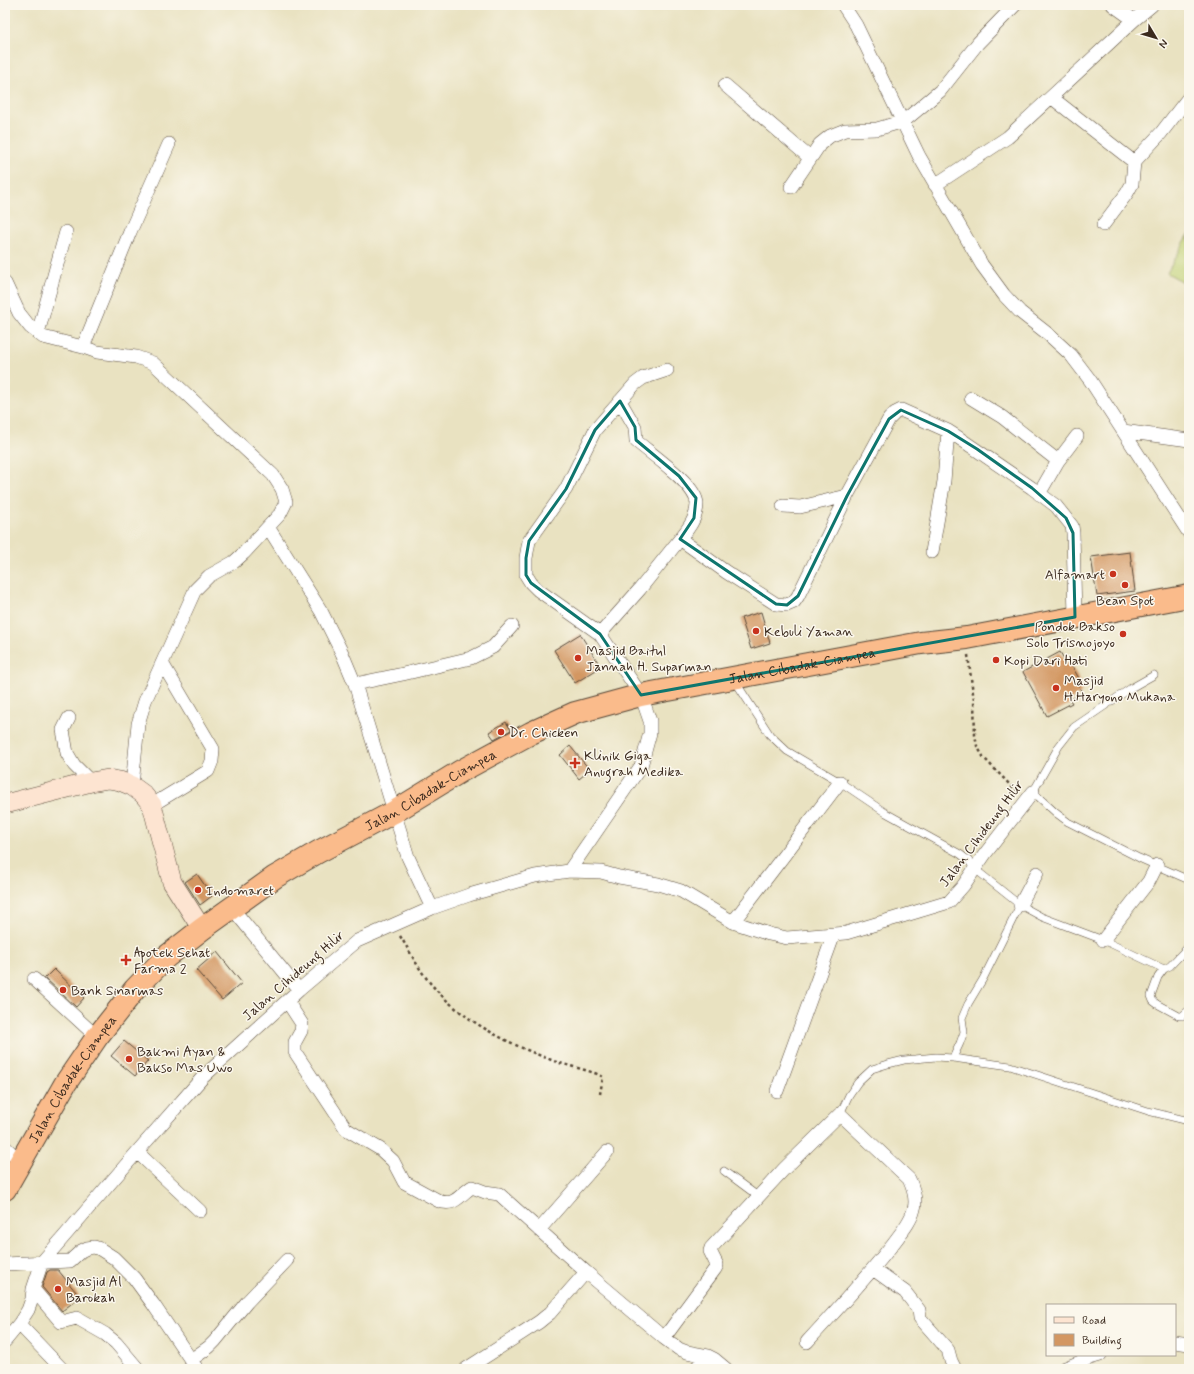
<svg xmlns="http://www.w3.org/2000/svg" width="1194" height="1374" font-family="Mynerve,sans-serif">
<rect width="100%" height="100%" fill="#fbf7ec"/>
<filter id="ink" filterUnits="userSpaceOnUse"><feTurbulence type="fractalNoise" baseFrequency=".025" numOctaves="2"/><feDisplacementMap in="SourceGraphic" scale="8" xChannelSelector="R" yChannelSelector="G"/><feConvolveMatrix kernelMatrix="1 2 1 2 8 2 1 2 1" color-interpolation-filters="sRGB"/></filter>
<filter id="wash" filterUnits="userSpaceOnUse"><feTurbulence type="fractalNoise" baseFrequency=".012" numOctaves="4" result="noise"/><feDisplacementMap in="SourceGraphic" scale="16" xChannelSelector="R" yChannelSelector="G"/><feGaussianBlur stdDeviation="0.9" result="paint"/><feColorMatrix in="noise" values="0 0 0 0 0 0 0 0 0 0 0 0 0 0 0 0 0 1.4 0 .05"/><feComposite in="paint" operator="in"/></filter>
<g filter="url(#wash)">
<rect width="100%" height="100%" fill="#e9e2c1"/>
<path fill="#c0d073" stroke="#7e7d48" d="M1189 234V285L1167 273Z"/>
<g id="blocks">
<path fill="#d39762" d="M1130 552 1135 591 1097 596 1091 557Z
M761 612 770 643 751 649 741 618Z
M580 634 601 667 575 683 554 650Z
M1060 652 1066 662 1069 661 1081 682 1078 684 1082 693 1070 700 1072 703 1047 716 1023 672Z
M506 722 511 730 494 739 489 732Z
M570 746 590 770 579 779 560 755Z
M197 874 212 896 200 905 185 882Z
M217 952 242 983 222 1000 196 970Z
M54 969 84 998 76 1007 45 978Z
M124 1041 148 1061 135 1076 111 1056Z
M50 1270H58L80 1297 62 1311 42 1287 47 1272Z"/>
</g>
</g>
<g filter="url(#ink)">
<use href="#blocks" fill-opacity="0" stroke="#554636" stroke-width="1"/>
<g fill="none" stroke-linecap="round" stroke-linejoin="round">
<g stroke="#554636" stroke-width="8">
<path id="service" d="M1154 675 1131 688 1074 727 1059 746 1033 792 1056 813 1068 822 1139 858 1189 880
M735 681 770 735 787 751 840 782 886 813 960 854 968 860 975 869 1020 905 1042 917 1103 940 1164 969 1158 977 1151 996 1153 1001 1157 1004 1179 1016H1182L1189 1010
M1164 969 1170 966 1189 946
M953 1058 960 1043 964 1032 962 1018 968 1004 983 979 1020 905
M840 1114 849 1095 858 1082 872 1069 888 1064 904 1060 936 1057 953 1058 1010 1066 1148 1111 1189 1121
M724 1171 759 1197"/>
</g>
<g stroke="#554636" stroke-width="14">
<path id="minor" d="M843 5 856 25 919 156 982 265 1004 295 1020 312 1048 334 1071 355 1090 380 1189 533
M1113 5 1134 20
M725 85 810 158
M1051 97 1134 162
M935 185 1008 137 1134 20 1152 5
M791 187 820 144 830 136 845 130 877 129 904 121 940 91 978 43 1015 5
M1103 225 1127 193 1132 184 1134 162 1161 133 1189 97
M5 283 19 313 30 327 43 337 83 347 97 352 136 357 153 363 273 475 282 489 286 502 280 514 244 553 234 562 209 576 195 590 145 701 138 724 132 786
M38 333 66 232
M83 347 130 232 169 144
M971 398 1002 417 1058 461 1039 494
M620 401 635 427 636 441C650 453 697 485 697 504 697 518 688 529 680 539
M1123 431 1189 440
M1058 461 1077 436
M783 506 800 507 847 496
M268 527 321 611 342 653 355 684 408 857 432 908
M932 552 944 481 948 431
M600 634 640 589 680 539 726 572 776 604 787 605 794 602 798 596 847 496 889 419 895 413 901 410 948 431 959 438 1032 488 1056 506 1072 526 1073 533 1075 617
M355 684 403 674 471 658 493 647 512 626
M69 718 63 730 67 753 74 765 91 782
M152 805 208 771 212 761 213 749 162 663
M569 871 641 766 650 733V721L641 695 600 634 538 590 531 583 526 575V558L529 541 566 489 595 430 635 384 643 378 667 370
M1020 905 1037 873
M232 908 299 990
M733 922 840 782
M1103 940 1149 881 1157 865
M34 979 97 1037
M287 1001 302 1024 301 1031 295 1042V1052L346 1129 380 1149 393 1161 404 1182 439 1201C455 1207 459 1195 472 1187L485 1192 499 1194 586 1272 664 1338 679 1349 687 1352 708 1356 714 1359 726 1369
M777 1091 834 934
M5 1147 20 1161
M137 1152 200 1211
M539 1230 607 1152
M5 1264 70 1261 81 1251 87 1248 94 1247 100 1249 114 1258 134 1278 153 1304 197 1369
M873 1269 905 1292 919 1310 920 1318 948 1350 951 1361 955 1369
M33 1289 61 1322 77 1318 105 1334 116 1343 138 1369
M19 1324 62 1369
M664 1338 715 1269 717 1265 710 1251 711 1248 784 1169 840 1114 909 1179C913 1188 917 1199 914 1209 911 1222 900 1234 892 1245 866 1279 836 1310 807 1342
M5 1341 19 1324 28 1310 32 1299 33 1289 42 1262 144 1144 203 1077 299 990 357 941 432 908 469 895 535 876 569 871 601 872 619 877 658 884 681 891 733 922 769 934 787 938 846 933 949 902 963 886 985 854 1033 792
M1175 1342 1189 1344
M191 1360 209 1347 215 1341 247 1302 287 1260
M466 1369 539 1322 550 1313 586 1272
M695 1369 708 1356
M1063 1369 1090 1358 1100 1355"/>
</g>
<g stroke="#554636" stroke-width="20">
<path id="secondary" d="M5 804 91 782 108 779 120 781 132 786 143 794 152 805 172 882 202 929"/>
</g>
<g stroke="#554636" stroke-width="24">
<g id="trunk">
<path id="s1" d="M5 1189 65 1084 97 1037 135 989 166 957 202 929 275 877 318 852 394 812 461 771 531 733 575 713 641 695 921 643 967 638 1189 596"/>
</g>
</g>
<path stroke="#554636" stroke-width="2.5" stroke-dasharray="3 3" stroke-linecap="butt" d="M968 655 974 701 975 735 977 746 984 758 1014 789 1019 790
M400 936C409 950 417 966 427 979 459 1020 507 1043 554 1061 564 1065 597 1072 603 1077L600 1094"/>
<use href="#service" stroke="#fff" stroke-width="7"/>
<use href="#minor" stroke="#fff" stroke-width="13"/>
<use href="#secondary" stroke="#fde4d1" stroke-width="19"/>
<use href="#trunk" stroke="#fabb8b" stroke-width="22"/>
</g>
</g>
<path fill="none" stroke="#0f766e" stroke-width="3" stroke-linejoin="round" d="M620 401 635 427 636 440 679 476 696 498 694 518 680 539 776 604 787 605 798 596 847 496 889 419 901 410 948 431 977 449 1032 488 1066 518 1073 533 1075 617 641 695 600 634 531 583 526 575V558L529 541 566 489 595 430Z"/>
<g fill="#c8321e" stroke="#fbf7ec" stroke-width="1.5">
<circle cx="1113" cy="574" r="4"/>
<circle cx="1125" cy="585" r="4"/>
<circle cx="756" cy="631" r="4"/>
<circle cx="1123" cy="634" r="4"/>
<circle cx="578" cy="658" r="4"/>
<circle cx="996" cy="660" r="4"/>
<circle cx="1056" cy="688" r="4"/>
<circle cx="501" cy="732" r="4"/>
<path d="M573 757h4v4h4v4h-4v4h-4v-4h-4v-4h4z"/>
<circle cx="198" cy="890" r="4"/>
<path d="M124 954h4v4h4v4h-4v4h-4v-4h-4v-4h4z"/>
<circle cx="63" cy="990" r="4"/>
<circle cx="129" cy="1059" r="4"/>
<circle cx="58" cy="1289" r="4"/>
</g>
<g text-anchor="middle" stroke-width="3" stroke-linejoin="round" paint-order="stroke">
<g font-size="14" fill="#3b2a1e" stroke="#fbf7ec" text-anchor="start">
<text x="1105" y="579" text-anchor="end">Alfamart</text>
<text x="1125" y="605" text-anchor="middle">Bean Spot</text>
<text x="1115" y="631" text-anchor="end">Pondok Bakso<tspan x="1115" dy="16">Solo Trisnojoyo</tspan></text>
<text x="764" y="636">Kebuli Yaman</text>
<text x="586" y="655">Masjid Baitul<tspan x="586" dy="16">Jannah H. Suparman</tspan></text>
<text x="1004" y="665">Kopi Dari Hati</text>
<text x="1064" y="685">Masjid<tspan x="1064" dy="16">H.Haryono Mukana</tspan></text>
<text x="509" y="737">Dr. Chicken</text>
<text x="584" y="760">Klinik Giga<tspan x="584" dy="16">Anugrah Medika</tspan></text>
<text x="206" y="895">Indomaret</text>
<text x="134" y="957">Apotek Sehat<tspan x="134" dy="16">Farma 2</tspan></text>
<text x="71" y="995">Bank Sinarmas</text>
<text x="137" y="1056">Bakmi Ayan &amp;<tspan x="137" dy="16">Bakso Mas Uwo</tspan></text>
<text x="66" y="1286">Masjid Al<tspan x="66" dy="16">Barokah</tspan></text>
</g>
<g font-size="14" fill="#3b2a1e" stroke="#fbf7ec">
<text dy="5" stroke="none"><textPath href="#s1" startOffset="993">Jalan Cibadak-Ciampea</textPath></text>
<text dy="5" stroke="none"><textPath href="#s1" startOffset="597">Jalan Cibadak-Ciampea</textPath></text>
<text transform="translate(981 833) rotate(-53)" y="5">Jalan Cihideung Hilir</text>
<text transform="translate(293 975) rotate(-41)" y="5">Jalan Cihideung Hilir</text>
<text dy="5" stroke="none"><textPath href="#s1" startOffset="129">Jalan Cibadak-Ciampea</textPath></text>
</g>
</g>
<rect width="1194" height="1374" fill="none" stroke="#fbf7ec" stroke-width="20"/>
<rect x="1046" y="1304" width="130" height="52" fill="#fbf7ec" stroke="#aea59a"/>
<rect x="1054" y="1317" width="20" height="6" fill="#fde4d1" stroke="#aea59a"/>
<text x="1082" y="1324" font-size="12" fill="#3b2a1e">Road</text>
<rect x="1054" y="1334" width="20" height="12" fill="#d39762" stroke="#aea59a"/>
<text x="1082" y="1344" font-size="12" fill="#3b2a1e">Building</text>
<g transform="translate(1156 38) rotate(128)" stroke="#fbf7ec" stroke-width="3" paint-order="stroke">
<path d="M0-3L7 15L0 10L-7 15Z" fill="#3b2a1e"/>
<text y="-6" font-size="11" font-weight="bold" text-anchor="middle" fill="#3b2a1e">N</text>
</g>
</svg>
